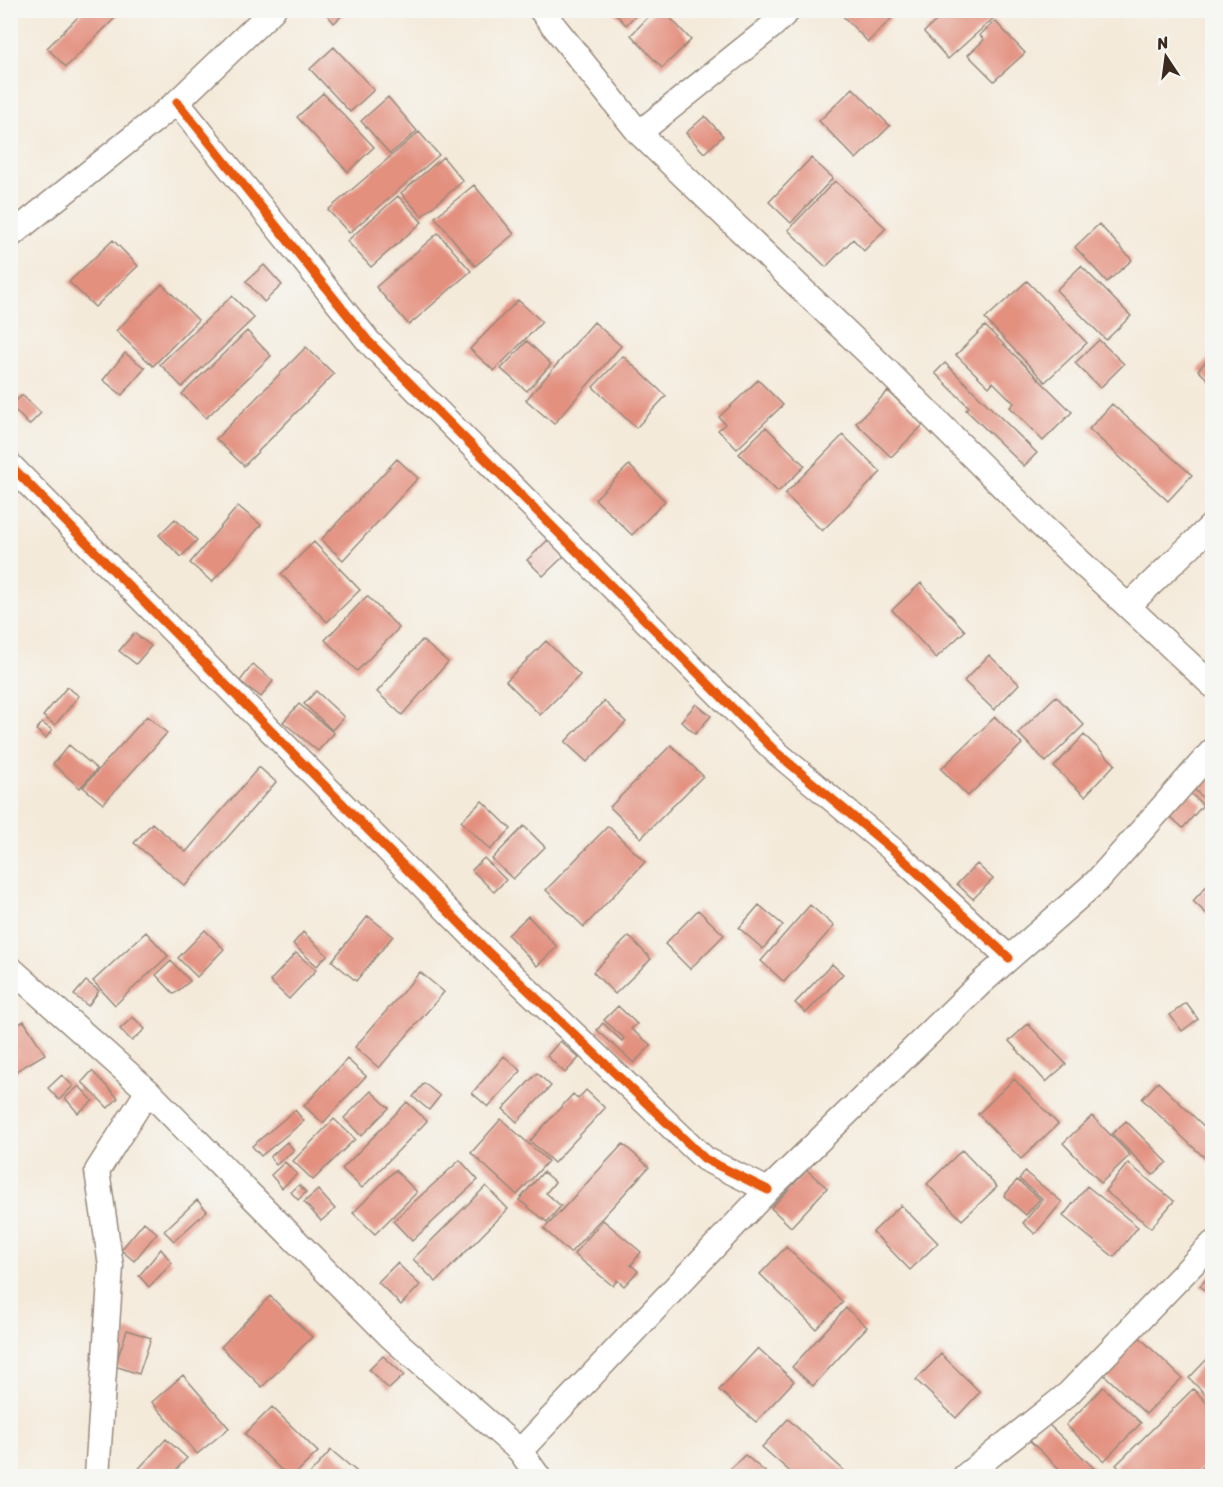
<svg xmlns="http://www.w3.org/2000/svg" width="1223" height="1487" font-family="Sriracha,sans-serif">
<rect width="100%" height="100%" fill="#f6f6f2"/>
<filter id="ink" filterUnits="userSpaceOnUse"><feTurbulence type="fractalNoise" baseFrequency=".0167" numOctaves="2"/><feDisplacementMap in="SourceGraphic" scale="12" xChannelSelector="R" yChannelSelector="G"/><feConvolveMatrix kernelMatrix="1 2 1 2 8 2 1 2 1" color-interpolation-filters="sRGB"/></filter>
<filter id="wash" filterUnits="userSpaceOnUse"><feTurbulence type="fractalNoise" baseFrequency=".008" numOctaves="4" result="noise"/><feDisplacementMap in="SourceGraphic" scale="24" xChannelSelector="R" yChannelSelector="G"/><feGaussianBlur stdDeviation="1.35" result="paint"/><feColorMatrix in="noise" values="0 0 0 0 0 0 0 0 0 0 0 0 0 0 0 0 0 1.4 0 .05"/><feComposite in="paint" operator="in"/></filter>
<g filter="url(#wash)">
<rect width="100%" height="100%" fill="#f4eada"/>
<g id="blocks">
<path fill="#e3907f" d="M85 10H123L66 67 47 48Z
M323 10H348L334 23Z
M612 10H641L626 25Z
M655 10H663L691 40 662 68 631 35Z
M837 10H883L891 19 868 42Z
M948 10H989L995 17 948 59 924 32Z
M995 21 1025 53 994 81 968 55 984 40 980 35Z
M334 47 374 90 350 112 310 69Z
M853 88 890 126 856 159 819 121Z
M323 93 374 147 348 172 297 117Z
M388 97 417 131 390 154 361 121Z
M705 116 723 136 704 153 686 133Z
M419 132 439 155 349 233 328 210Z
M443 157 463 181 422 216 401 193Z
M811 158 833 178 791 223 769 202Z
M835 181 886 228 864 251 853 239 826 267 788 230Z
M474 185 514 234 475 266 435 217Z
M398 196 422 222 371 267 347 241Z
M1099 224 1132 260 1107 282 1075 247Z
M438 233 471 271 409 325 376 287Z
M113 240 138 266 95 307 69 282Z
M264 265 282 285 264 302 246 281Z
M1081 266 1131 316 1106 340 1056 290Z
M1027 281 1087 343 1045 382 985 319Z
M162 284 198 320 153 366 116 331Z
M232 296 254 318 182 387 160 364Z
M518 300 542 322 494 371 470 349Z
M594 322 621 346 554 424 526 400Z
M985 326 1072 412 1043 441 1010 407 1014 403 993 382 989 387 956 355Z
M247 331 271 356 206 418 182 394Z
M1099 340 1124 364 1100 388 1075 363Z
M527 341 551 364 527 391 501 369Z
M306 347 334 374 244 466 216 439Z
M125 353 145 368 122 395 103 380Z
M1212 355V384L1198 370Z
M623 356 666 396 636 428 593 387Z
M945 363 1037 453 1024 466 966 410 969 407 935 373Z
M758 380 783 405 737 449 718 430 725 424 719 417Z
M888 391 923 425 891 457 856 423Z
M22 395 41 413 29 425 11 406Z
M1112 404 1192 475 1168 501 1089 429Z
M766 427 805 466 778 492 739 454Z
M843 435 881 472 822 531 785 494Z
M397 459 418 478 343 560 321 540Z
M629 465 665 501 632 535 595 499Z
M238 506 261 525 212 582 190 563Z
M175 519 197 540 181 557 159 535Z
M548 540 564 556 543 576 527 560Z
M314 542 360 590 327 622 281 574Z
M921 583 965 631 936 658 892 610Z
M367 596 399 628 357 671 325 640Z
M134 633 151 646 136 664 119 651Z
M422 640 448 662 402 715 377 692Z
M546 641 580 675 540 715 506 681Z
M989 655 1019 684 994 710 964 681Z
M253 664 273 681 261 697 240 681Z
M67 687 79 696 55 725 43 716Z
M316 691 344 717 332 730 304 704Z
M1056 696 1084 725 1046 762 1018 733Z
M604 701 626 722 587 762 565 742Z
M299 704 334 733 318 751 283 722Z
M696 704 711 716 695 734 681 721Z
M147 716 167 733 103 804 83 787Z
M995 717 1022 744 968 796 941 769Z
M42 723 52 730 46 738 36 730Z
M1084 735 1115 764 1085 796 1054 767Z
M69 745 97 769 80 788 53 764Z
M671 745 703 776 641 838 610 807Z
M1212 764V807L1189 784Z
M259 767 276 782 185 886 134 843 152 823 186 852Z
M1186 789 1203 805 1183 828 1165 812Z
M482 801 511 829 490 850 461 821Z
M524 826 545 847 513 879 492 859Z
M608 826 645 862 584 927 546 890Z
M484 858 506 880 494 892 472 870Z
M977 864 993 879 973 899 957 884Z
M1212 880V919L1193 901Z
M759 905 783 925 763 949 739 928Z
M810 905 834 926 784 982 761 961Z
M698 910 724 935 690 969 665 944Z
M368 916 393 936 356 981 332 961Z
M528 916 557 947 537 966 508 935Z
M205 930 224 949 197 977 178 958Z
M146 932 168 956 115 1005 93 981Z
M303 932 327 955 317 966 293 944Z
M629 936 651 959 615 994 593 972Z
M296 953 316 970 289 999 270 981Z
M171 961 190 981 174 994 156 975Z
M832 964 843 974 806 1013 795 1003Z
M420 972 444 992 379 1068 355 1047Z
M86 981 99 991 88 1006 74 995Z
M1186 1003 1198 1019 1182 1031 1170 1015Z
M618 1006 637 1024 631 1029 651 1045 634 1063 597 1030 603 1023 622 1041 624 1038 604 1020Z
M133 1017 145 1029 132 1041 120 1029Z
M24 1021 45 1054 13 1073 10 1069V1029Z
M1028 1024 1066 1064 1046 1082 1009 1041Z
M560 1041 579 1058 565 1073 547 1056Z
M504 1056 521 1071 488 1107 472 1093Z
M347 1059 366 1076 323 1123 304 1106Z
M92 1071 118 1098 108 1108 82 1082Z
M537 1073 551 1086 517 1122 503 1109Z
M62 1075 73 1086 59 1100 48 1088Z
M1014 1079 1058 1124 1021 1159 978 1114Z
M1158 1082 1212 1134V1158L1209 1162 1142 1099Z
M424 1083 440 1096 429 1110 413 1097Z
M79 1086 93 1101 78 1113 65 1098Z
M586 1090 605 1108 554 1163 530 1141 573 1094 578 1099Z
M371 1091 389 1108 361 1136 344 1118Z
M407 1102 427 1121 362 1188 342 1169Z
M295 1110 304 1121 261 1156 252 1146Z
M1092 1116 1130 1155 1101 1183 1063 1143Z
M334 1119 355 1139 313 1180 293 1161Z
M501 1119 548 1161 517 1195 471 1153Z
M1126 1121 1167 1162 1153 1175 1112 1134Z
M287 1142 294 1150 276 1165 270 1157Z
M623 1144 649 1167 570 1253 544 1229Z
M962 1150 997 1187 962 1220 927 1184Z
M460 1160 478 1180 412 1241 393 1221Z
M285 1162 297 1174 282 1188 271 1175Z
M1128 1163 1174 1201 1151 1228 1105 1191Z
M395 1170 417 1192 375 1234 353 1213Z
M807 1170 827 1188 791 1227 771 1208Z
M543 1172 555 1182 546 1193 561 1206 547 1222 519 1200Z
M1025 1172 1062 1202 1035 1234 1023 1223 1043 1199 1019 1179Z
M1017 1180 1040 1199 1026 1215 1004 1196Z
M299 1185 306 1192 298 1200 291 1192Z
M486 1186 508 1209 436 1282 413 1259Z
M1087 1186 1138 1227 1114 1257 1063 1216Z
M318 1190 335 1209 321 1221 304 1202Z
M197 1200 207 1211 174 1241 164 1231Z
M901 1205 938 1243 910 1270 873 1232Z
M603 1220 641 1252 631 1265 638 1271 624 1286 617 1280 613 1286 574 1254Z
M144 1222 157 1233 134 1261 121 1250Z
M786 1247 843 1302 816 1329 760 1274Z
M161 1249 172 1263 149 1287 139 1276Z
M397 1263 420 1285 401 1305 378 1282Z
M1212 1272V1296L1200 1286Z
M270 1296 312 1337 262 1387 221 1347Z
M846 1308 867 1327 813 1386 792 1367Z
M127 1330 151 1338 139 1374 115 1366Z
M1134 1332 1182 1378 1146 1414 1098 1369Z
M758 1348 794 1381 756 1422 719 1390Z
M941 1354 980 1392 956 1418 916 1380Z
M1212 1354V1401L1189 1378Z
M383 1356 404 1375 389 1389 369 1370Z
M183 1375 229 1428 197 1454 152 1402Z
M1103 1387 1141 1423 1104 1461 1066 1425Z
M1193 1389 1212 1408V1458L1194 1476H1128L1116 1465Z
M272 1407 318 1452 293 1476H287L245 1434Z
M788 1419 850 1476H795L762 1447Z
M1047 1423 1098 1472 1093 1476H1067L1030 1441Z
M166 1439 187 1458 170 1476H132Z
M331 1450 362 1476H308Z
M745 1455 770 1476H723Z"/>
</g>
</g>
<g filter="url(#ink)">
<use href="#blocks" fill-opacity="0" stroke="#988a7c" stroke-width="1.5"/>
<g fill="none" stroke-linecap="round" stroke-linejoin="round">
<g stroke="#988a7c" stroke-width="27">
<path id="street" d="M541 10 639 133 885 369 1043 527 1212 685
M177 102 369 342 777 753 893 850 1009 958
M639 133 771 27 789 10
M10 236 177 102 273 10
M10 465 487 951 705 1159 768 1190
M1128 606 1212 525
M10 968 148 1091 391 1337 520 1451 538 1476
M520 1451 768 1190 981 983 1097 881 1212 751
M97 1476 111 1266 97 1171 148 1091
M965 1476 1068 1394 1212 1244"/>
</g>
<use href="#street" stroke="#fff" stroke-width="24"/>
<g stroke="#f6f6f2" stroke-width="13">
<path id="cycleway" d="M177 102 369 342 777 753 893 850 1009 958
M10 465 487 951 705 1159 768 1190"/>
</g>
<use href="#cycleway" stroke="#e8590c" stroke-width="9"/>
</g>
</g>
<rect width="1223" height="1487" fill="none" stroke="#f6f6f2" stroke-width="36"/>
<g transform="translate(1166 57) rotate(347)" stroke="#f6f6f2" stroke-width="4.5" paint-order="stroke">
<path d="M0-4.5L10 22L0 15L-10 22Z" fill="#3b2a1e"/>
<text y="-9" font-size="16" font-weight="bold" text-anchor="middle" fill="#3b2a1e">N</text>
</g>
</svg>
